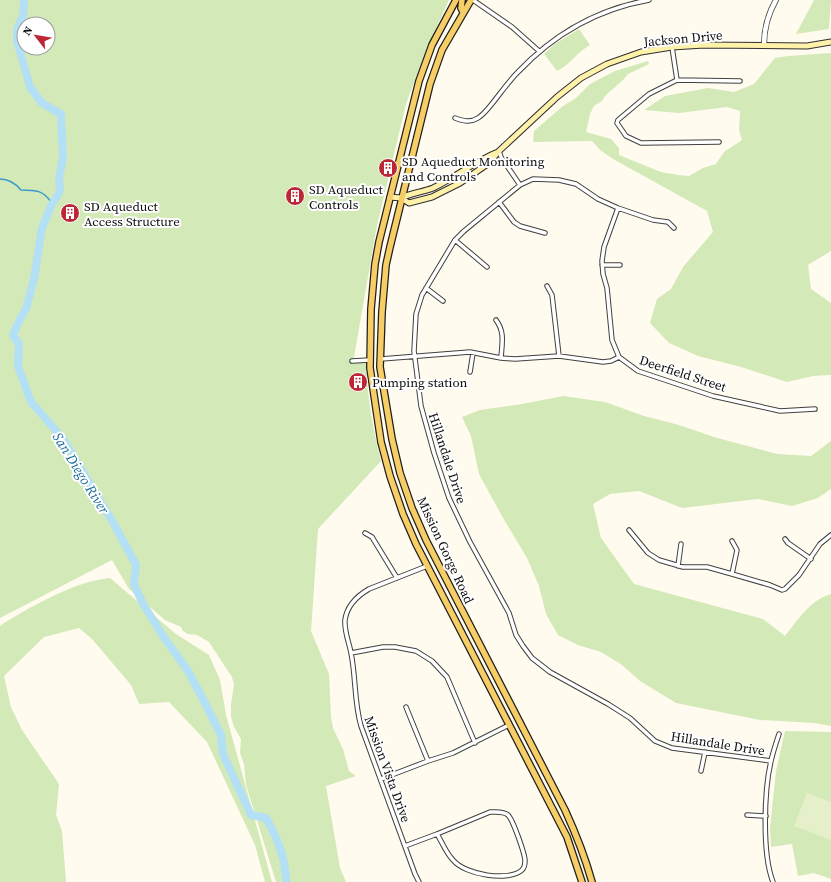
<svg xmlns="http://www.w3.org/2000/svg" width="831" height="882" font-family="'Source Serif 4',serif">
<rect width="100%" height="100%" fill="#fffbee"/>
<path fill="#d4e9b8" fill-rule="evenodd" d="M0 0H449L426 50 406 104 377 225 353 363H366C367 397 373 429 381 461L318 529 311 631 329 674 331 717 333 728 343 749 349 771 356 776 326 786 340 868 346 882H276L246 785 244 764 240 753 241 739 234 727 231 717V704L234 685 232 677 209 642 197 635 188 634 183 631 181 627 165 620 129 589 112 560 0 618ZM24 24H48V48H24Z
M814 0H831L829 29 796 34Z
M579 29 590 45C577 52 570 65 557 71L544 54 555 44Z
M831 53V251L808 265 811 289 831 303V375L813 376 787 382 741 367 698 356 669 343 650 323 657 299 671 289 683 267 713 232 707 211 613 159 600 150 592 141 533 142 534 131 563 106 576 98 590 84 615 71 648 61 649 64 628 74 623 80 605 96 602 101 594 106 590 114 586 132 611 139 619 148V155L661 172 678 175 689 176 703 168 716 164 724 152 742 140 739 130 740 111 727 107 679 113 644 110 665 96 708 88 734 92 754 84 775 58 788 56Z
M563 396 605 402 644 416 679 425 714 437 777 454 811 456 831 441V489L818 498 792 506 758 499 682 508 639 491 610 494 593 504 601 538 634 584 763 619 785 636C797 621 811 599 831 594V726L814 723 760 720 676 703 640 681 622 665 601 652 578 645 558 635 546 614 539 586 527 558 503 518 479 474 471 436 462 417 480 410 522 404Z
M110 578 176 634 209 655 220 680 226 715 272 882H265L255 845 207 742 169 702 139 704 131 685 92 639 79 628 44 637 4 676 11 707 22 730 59 784 56 815 62 831 66 882H0V626C22 611 63 589 89 582 95 580 103 579 110 578Z
M785 731 831 732V879L814 873 798 876 792 844 771 847 770 828 776 771Z"/>
<path fill="#e5f0ca" d="M807 793 831 802V840L794 826Z"/>
<g fill="none" stroke-linecap="round" stroke-linejoin="round">
<path stroke="#3b99cc" stroke-width="1.5" d="M0 179C8 179 16 184 21 190 36 190 43 190 52 203"/>
<path stroke="#b3e0f5" stroke-width="8" d="M24 0 23 16 17 29V41L30 87 42 103 61 114 63 157 59 179 60 189 59 193 51 206 42 228 34 279 26 309 19 321 13 335 19 344 18 366 31 402 64 440 114 524 136 565 134 584 143 604 163 636 188 671 205 703 221 735 223 754 251 815 266 818C277 837 286 860 286 882"/>
<g stroke="#404040" stroke-width="5.5">
<path id="minor" d="M473 0 512 27 539 51
M672 47 677 80
M455 118C463 121 470 123 478 118 483 115 487 110 491 105 500 94 508 82 518 72 554 34 598 9 649 0
M719 142 641 143 626 136 617 123 618 120 649 94 677 80 740 81
M499 151 501 157 520 185
M499 202 514 222 520 226 545 233
M618 208 604 247 602 261 603 274 607 288 612 340 619 357 638 371 713 396 780 411 815 409
M674 228 668 222 653 220 618 208 598 199 576 184 559 180 533 179 520 185 464 231 455 240 422 295 416 314 414 351 421 406 434 453 449 498 470 542 509 613 516 635 523 646 532 658 550 672 608 704 630 718 655 741 672 748 771 761
M455 240 487 267
M602 265H620
M547 286 552 295 559 356
M426 288 443 301
M496 320C505 332 502 343 501 358
M381 359 470 352 501 358 515 359 559 356 603 362 611 361 619 357
M352 361 370 360
M470 372 473 353
M629 530 648 553 659 560 683 567H707L732 574 770 585 782 590 785 589 799 575 820 544 831 535
M365 533 372 537 397 578
M785 539 788 543 811 559
M732 541 737 550 732 574
M678 566 681 544
M351 653 383 647H395L416 651 432 661 447 677 475 743
M406 707 428 761
M701 771 705 752
M381 779 428 761 453 753 509 725
M490 812C496 812 504 811 508 815 513 820 525 854 525 861 525 864 524 868 522 870 509 882 465 875 453 860 446 853 442 842 437 834Z
M747 815 766 816
M405 846 437 834
M419 882 415 874 361 726C354 702 356 677 351 653 349 642 344 631 345 620 347 605 357 596 369 589L427 566
M773 882C762 854 764 791 771 761 773 752 776 743 779 734"/>
</g>
<g stroke="#404040" stroke-width="6">
<path id="tertiary" d="M764 45C764 29 768 14 776 0"/>
</g>
<g stroke="#2f2f2f" stroke-width="7">
<path id="secondary" d="M390 197 401 198 409 203 432 197 460 183 489 163 499 151 557 97 581 78 607 64 641 52 672 47 704 45 807 46 831 42
M401 198C411 193 423 192 433 188 456 177 475 161 498 152"/>
</g>
<g stroke="#1e1e1e" stroke-width="8">
<path id="primary" d="M456 0 432 45 419 81 379 242 375 264 371 309 370 368 381 442 390 476 403 514 416 544 567 837 582 882
M462 0 461 8 463 12
M471 0 442 50 430 84 390 247 386 265 382 312 380 367 392 439 400 473 412 508 426 540 565 810C576 834 585 857 592 882"/>
</g>
<use href="#minor" stroke="#fff" stroke-width="3.5"/>
<use href="#tertiary" stroke="#fff" stroke-width="4.5"/>
<use href="#secondary" stroke="#fef1aa" stroke-width="5"/>
<use href="#primary" stroke="#f7cd66" stroke-width="5.5"/>
</g>
<defs>
<g id="building-disc" transform="scale(1)"><circle r="9.5" fill="#bc2735" stroke="#fff"/><path d="M-4-6H4V6H1V3H-1V6H-4ZM-2.5-4.3h1.7v1.8h-1.7ZM.8-4.3h1.7v1.8H.8ZM-2.5-1h1.7V.8h-1.7ZM.8-1h1.7V.8H.8Z" fill="#fff"/></g>
</defs>
<g fill-rule="evenodd">
<use href="#building-disc" x="388" y="168"/>
<use href="#building-disc" x="295" y="196"/>
<use href="#building-disc" x="70" y="213"/>
<use href="#building-disc" x="358" y="382"/>
</g>
<g text-anchor="middle" stroke-width="4" stroke-linejoin="round" paint-order="stroke">
<g font-size="13" fill="#0d0d0d" stroke="#fff">
<text transform="translate(683 38) rotate(-5)" y="5">Jackson Drive</text>
<text transform="translate(683 373) rotate(18)" y="5">Deerfield Street</text>
<text transform="translate(448 458) rotate(72)" y="5">Hillandale Drive</text>
<text transform="translate(446 550) rotate(65)" y="5">Mission Gorge Road</text>
<text transform="translate(718 743) rotate(9)" y="5">Hillandale Drive</text>
<text transform="translate(388 769) rotate(70)" y="5">Mission Vista Drive</text>
</g>
<g font-size="13" fill="#0d0d0d" stroke="#fff" text-anchor="start">
<text x="402" y="166">SD Aqueduct Monitoring<tspan x="402" dy="15">and Controls</tspan></text>
<text x="309" y="194">SD Aqueduct<tspan x="309" dy="15">Controls</tspan></text>
<text x="84" y="211">SD Aqueduct<tspan x="84" dy="15">Access Structure</tspan></text>
<text x="372" y="387">Pumping station</text>
</g>
<g font-size="14" font-style="italic" fill="#186a9e" stroke="#fff">
<text transform="translate(81 473) rotate(58)" y="5">San Diego River</text>
</g>
</g>
<g transform="translate(36 36) rotate(301)"><circle r="19" fill="#ffffff" stroke="#9e9e9e"/>
<path d="M0-3L7 15L0 10L-7 15Z" fill="#bc2735"/>
<text y="-6" font-size="11" font-weight="bold" text-anchor="middle" fill="#0d0d0d">N</text>
</g>
</svg>
